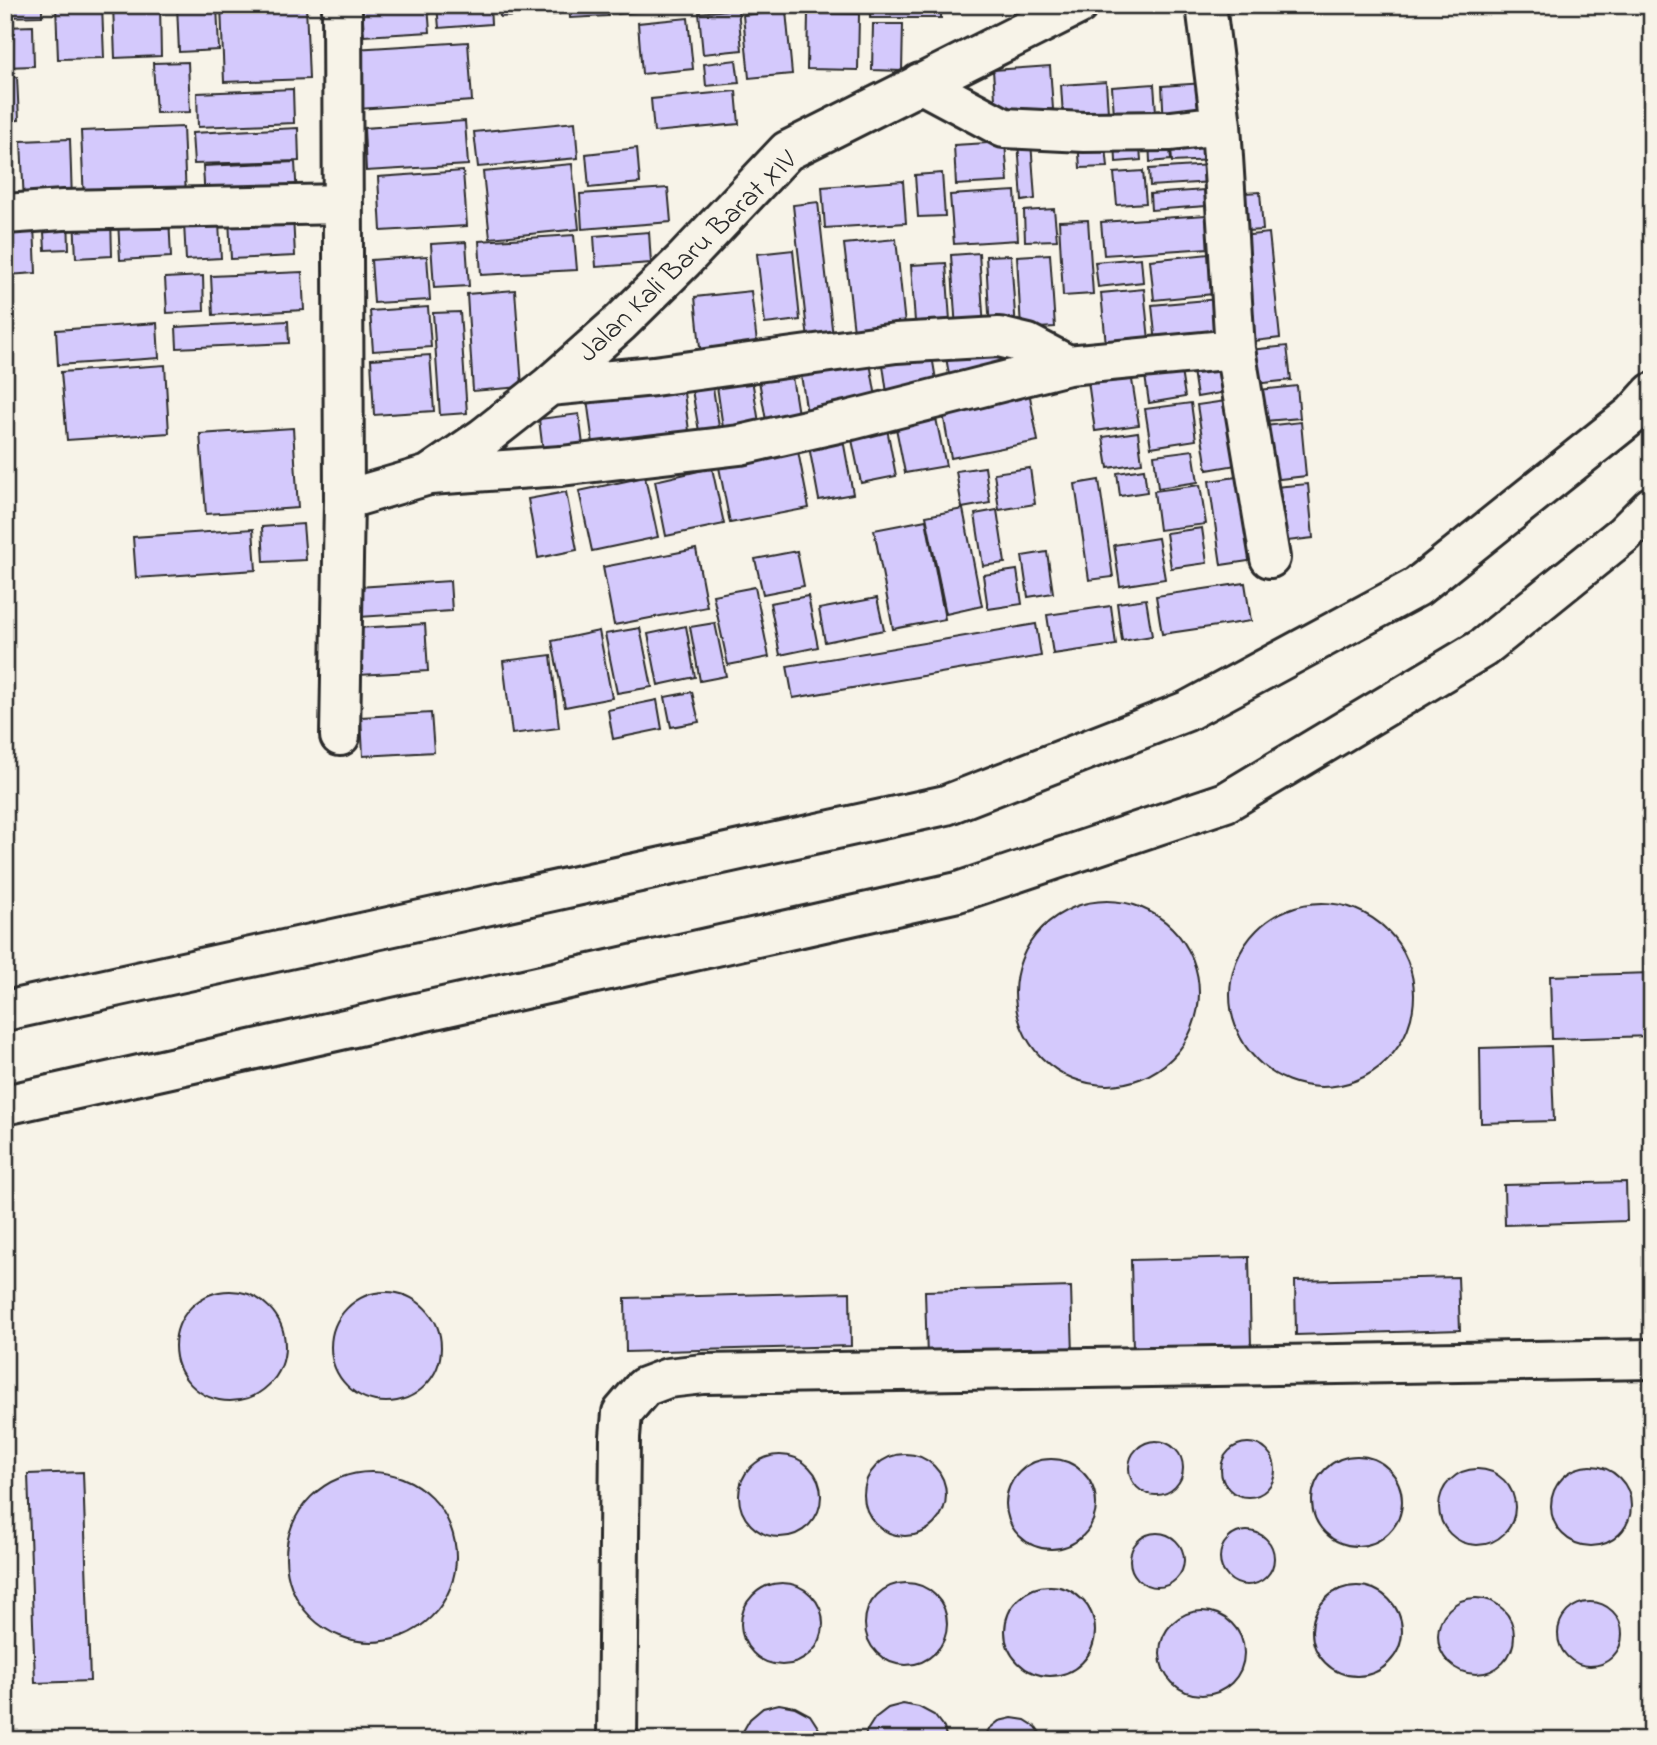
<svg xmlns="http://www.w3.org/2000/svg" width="1657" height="1745" font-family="'Indie Flower',sans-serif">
<rect width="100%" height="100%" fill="#f7f3e8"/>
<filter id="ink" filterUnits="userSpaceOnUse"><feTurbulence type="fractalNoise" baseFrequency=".0143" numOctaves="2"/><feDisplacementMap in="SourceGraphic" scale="14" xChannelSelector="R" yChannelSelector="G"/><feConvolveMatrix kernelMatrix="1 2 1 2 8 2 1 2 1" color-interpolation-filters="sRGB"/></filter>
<g filter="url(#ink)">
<path fill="#d4c9fc" stroke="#2b2b2b" stroke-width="2" d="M5 5H42V16L5 17Z
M56 5H102L104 58 58 59Z
M113 5H160L161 56 115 58Z
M177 5H217L219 50 179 52Z
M221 5H306L309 79 224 82Z
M362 5H428L430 32 364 36Z
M437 5H490L491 24 439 28Z
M499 5H528L529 15 500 17Z
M535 5H559V14L536 16Z
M569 5H607L608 16 570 18Z
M617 5H654L655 10 618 14Z
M870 5H941V18H870Z
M738 9 742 50 703 54 699 13Z
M786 11 792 74 749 78 743 15Z
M808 13 859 14 858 70 807 69Z
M688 18 693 69 642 74 638 23Z
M873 24H903L902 71 872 70Z
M33 26 34 66 5 67V27Z
M468 42 472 101 358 109 354 49Z
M736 60 739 83 706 86 704 64Z
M188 62 190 112 156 113 153 63Z
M1050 66 1053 109 996 113 993 70Z
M17 77 19 120 5 121V78Z
M1106 82 1109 128 1064 131 1061 85Z
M1204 83 1206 123 1164 126 1162 86Z
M1154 84 1157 126 1115 128 1112 87Z
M293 89 294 123 198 127 197 93Z
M736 91 739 124 654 132 651 99Z
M465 121 468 165 366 171 364 128Z
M575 122 578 158 478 167 474 132Z
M183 127 186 198 84 202 81 131Z
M298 128 299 161 194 164 192 133Z
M1211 131 1213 160 1172 162 1170 133Z
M5 133 9 207H5Z
M1139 136 1141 160 1116 162 1115 138Z
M1105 137 1108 167 1080 168 1078 140Z
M1169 138 1171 160 1150 162 1149 139Z
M70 139 72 201 24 203 21 141Z
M1018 141H1031L1035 199 1022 201Z
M1005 142 1008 182 956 185 954 145Z
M637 148 640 183 589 188 586 154Z
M295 162 297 198 205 201 203 166Z
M572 164 579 229 490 238 483 172Z
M1211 165 1212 182 1150 186 1149 169Z
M463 171 467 226 381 231 378 177Z
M1143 171 1146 203 1117 205 1114 173Z
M942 173 945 216 918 217 915 175Z
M903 181 906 223 825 228 822 187Z
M668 188 671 222 582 229 580 194Z
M1204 190 1206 206 1151 210 1150 194Z
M1015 191 1018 240 954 244 950 195Z
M1260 192 1263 230 1229 232 1227 194Z
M818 202 833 337 808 340 793 205Z
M1054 209 1057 240 1025 241 1024 211Z
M68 213 69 249 45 250 43 215Z
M293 215 295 256 231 259 229 218Z
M1206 215 1209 248 1104 255 1101 222Z
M111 216 112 256 76 258 74 217Z
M169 217 171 257 120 260 118 219Z
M1088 220 1093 294 1063 296 1059 221Z
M219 223 221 258 186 260 184 224Z
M34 224 36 273 8 275 5 225Z
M649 232 651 263 596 267 594 236Z
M1269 233 1280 338 1238 343 1231 237Z
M574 235 577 270 481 275 479 241Z
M896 239 905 325 854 331 844 244Z
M466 242 469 286 434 288 431 244Z
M793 250 800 320 765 324 757 254Z
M979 253 984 328 956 330 951 255Z
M1050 254 1055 327 1021 329 1017 256Z
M1209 254 1213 294 1154 300 1150 260Z
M1011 255 1016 330 990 332 986 256Z
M427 256 430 300 374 303 371 260Z
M1141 258 1143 282 1098 287 1095 262Z
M946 263 951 335 916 336 911 265Z
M302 272 304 310 213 315 211 276Z
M203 276 204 311 167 313 165 278Z
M1144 289 1150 351 1107 355 1101 293Z
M515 290 522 387 473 391 467 294Z
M751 291 758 352 701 358 695 297Z
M1218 299 1223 347 1157 354 1152 305Z
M428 307 431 347 373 351 370 311Z
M460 312 467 413 440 415 433 313Z
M288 321 289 343 177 348 176 327Z
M157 323 159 358 58 365 56 330Z
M1009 341 1013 366 949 375 945 351Z
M1287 346 1291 380 1245 385 1241 351Z
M931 350 938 392 888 400 882 358Z
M868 351 878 409 808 420 799 362Z
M430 355 434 411 374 415 371 359Z
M1221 360 1226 392 1197 397 1192 364Z
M790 364 800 427 768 432 757 369Z
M1180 364 1185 397 1149 403 1144 369Z
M165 365 169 433 67 440 61 372Z
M1130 367 1139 425 1095 431 1087 374Z
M751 373 760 429 724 435 716 379Z
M712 381 721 440 701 443 691 384Z
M683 385 691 446 595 459 587 399Z
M1297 386 1300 418 1253 422 1250 391Z
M1029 391 1038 441 951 458 942 408Z
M1233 400 1242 464 1207 470 1197 405Z
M1191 403 1196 440 1151 447 1145 409Z
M933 404 946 466 905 473 893 413Z
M579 414 583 445 543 451 539 419Z
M1301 422 1306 476 1262 481 1256 427Z
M886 423 896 476 861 483 850 430Z
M293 428 298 508 206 514 200 434Z
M1138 432 1142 463 1108 468 1103 437Z
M842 434 853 494 819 500 808 441Z
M797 446 809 508 730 523 718 462Z
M1193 450 1198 482 1158 488 1154 455Z
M985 467 990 503 962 508 956 471Z
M712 468 724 524 666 536 655 481Z
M1030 468 1035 504 999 510 994 473Z
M1144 469 1147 492 1120 496 1117 473Z
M1250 475 1262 559 1221 565 1209 481Z
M645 477 658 537 592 551 579 491Z
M1099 480 1113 577 1089 580 1075 484Z
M1308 484 1313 538 1270 543 1264 488Z
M1200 485 1206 524 1159 530 1154 491Z
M566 492 577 550 538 558 528 499Z
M963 509 982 606 946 614 926 516Z
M997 510 1005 563 983 566 975 514Z
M926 520 945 619 893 629 874 530Z
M303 524 306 560 264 562 262 527Z
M1202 528 1207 563 1171 568 1166 533Z
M253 529 256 570 136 578 133 537Z
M1158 538 1165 579 1120 586 1114 545Z
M696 549 707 607 614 625 603 567Z
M797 551 804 586 763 594 755 559Z
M1047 552 1053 593 1028 597 1022 556Z
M1017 570 1022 604 988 609 983 575Z
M450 581 452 611 359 617 358 587Z
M1245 583 1251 621 1162 634 1156 596Z
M755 587 769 657 728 665 713 595Z
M808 596 818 647 780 655 770 603Z
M877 598 884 630 825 642 819 609Z
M1146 599 1152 636 1122 641 1117 603Z
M1111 606 1116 645 1053 654 1047 615Z
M715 623 726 676 700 681 690 627Z
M425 624 428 671 359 675 357 628Z
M1036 624 1041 656 793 698 787 666Z
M686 626 695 677 658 685 648 634Z
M640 628 652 687 617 693 605 634Z
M599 631 612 698 565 707 552 641Z
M551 655 559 728 512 734 503 661Z
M692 692 699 722 671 727 665 697Z
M657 700 662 729 613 739 608 710Z
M431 713 434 752 363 756 361 717Z
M1015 993a92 92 0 1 1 184 0a92 92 0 1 1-184 0Z
M1230 995a92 92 0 1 1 184 0a92 92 0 1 1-184 0Z
M1652 973V1036L1552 1039 1550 976Z
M1551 1046 1554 1121 1481 1123 1480 1048Z
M1626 1182 1627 1221 1505 1225 1504 1185Z
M1249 1257 1251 1346 1133 1350 1131 1260Z
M1458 1277 1460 1330 1296 1335 1295 1281Z
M1071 1287 1073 1355 927 1358 925 1291Z
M175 1346a55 55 0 1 1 110 0a55 55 0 1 1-110 0Z
M850 1292 851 1346 626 1352 625 1298Z
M331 1347a55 55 0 1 1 110 0a55 55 0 1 1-110 0Z
M1129 1468a27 27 0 1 1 54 0a27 27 0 1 1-54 0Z
M1221 1470a27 27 0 1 1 54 0a27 27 0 1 1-54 0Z
M864 1495a41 41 0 1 1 82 0a41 41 0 1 1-82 0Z
M739 1496a41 41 0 1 1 82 0a41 41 0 1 1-82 0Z
M1312 1501a45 45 0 1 1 90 0a45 45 0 1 1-90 0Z
M1006 1504a45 45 0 1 1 90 0a45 45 0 1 1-90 0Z
M1551 1506a40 40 0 1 1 80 0a40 40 0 1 1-80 0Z
M1439 1507a38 38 0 1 1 76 0a38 38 0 1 1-76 0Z
M83 1472 90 1681 35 1683 28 1474Z
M286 1557a85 85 0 1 1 170 0a85 85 0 1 1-170 0Z
M1220 1558a27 27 0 1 1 54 0a27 27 0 1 1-54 0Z
M1130 1560a27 27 0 1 1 54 0a27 27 0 1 1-54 0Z
M865 1624a41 41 0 1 1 82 0a41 41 0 1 1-82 0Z
M741 1624a41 41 0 1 1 82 0a41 41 0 1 1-82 0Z
M1005 1631a45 45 0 1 1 90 0a45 45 0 1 1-90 0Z
M1312 1631a45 45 0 1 1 90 0a45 45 0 1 1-90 0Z
M1438 1636a38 38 0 1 1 76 0a38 38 0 1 1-76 0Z
M1558 1634a32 32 0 1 1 64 0a32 32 0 1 1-64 0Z
M1160 1653a42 42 0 1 1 84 0a42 42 0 1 1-84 0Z
M779 1704 795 1707 810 1715 819 1729 822 1740H741L742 1733 750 1719 763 1708Z
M903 1704 919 1707 934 1715 944 1728 947 1740H865L866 1732 875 1718 888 1708Z
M1012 1718 1025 1720 1036 1727 1045 1740H983L989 1729 999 1721Z"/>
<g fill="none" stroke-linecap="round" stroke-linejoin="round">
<g stroke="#2b2b2b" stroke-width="44">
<path id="minor" d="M1206 5 1221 125 1235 349 1270 558
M920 83 1004 128 1084 132 1171 131 1221 125
M5 214 63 210 343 204
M549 386 654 376 896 343 999 337 1028 344 1068 365
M430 475 561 466 740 445 851 420 1068 365 1235 349
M344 500 429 475 483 438 549 386 620 323 684 260 787 151 1078 5
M340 736 344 500 342 5
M5 1011 946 805 1187 711 1417 587 1633 414 1652 393
M5 1105 958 892 1226 802 1483 648 1624 534 1652 506
M617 1740 620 1437 622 1413 644 1387 668 1378 703 1374 1652 1359"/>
</g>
<use href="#minor" stroke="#f7f3e8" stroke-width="38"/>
</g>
</g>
<g text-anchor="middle" stroke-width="7" stroke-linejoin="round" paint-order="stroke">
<g font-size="28" fill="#2b2b2b" stroke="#f7f3e8">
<text transform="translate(686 255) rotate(-44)" y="10">Jalan Kali Baru Barat XIV</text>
</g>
</g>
<rect width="1657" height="1745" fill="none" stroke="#f7f3e8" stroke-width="28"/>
<rect x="14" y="14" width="1629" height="1717" fill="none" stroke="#2b2b2b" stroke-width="2.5" filter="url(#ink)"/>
</svg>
